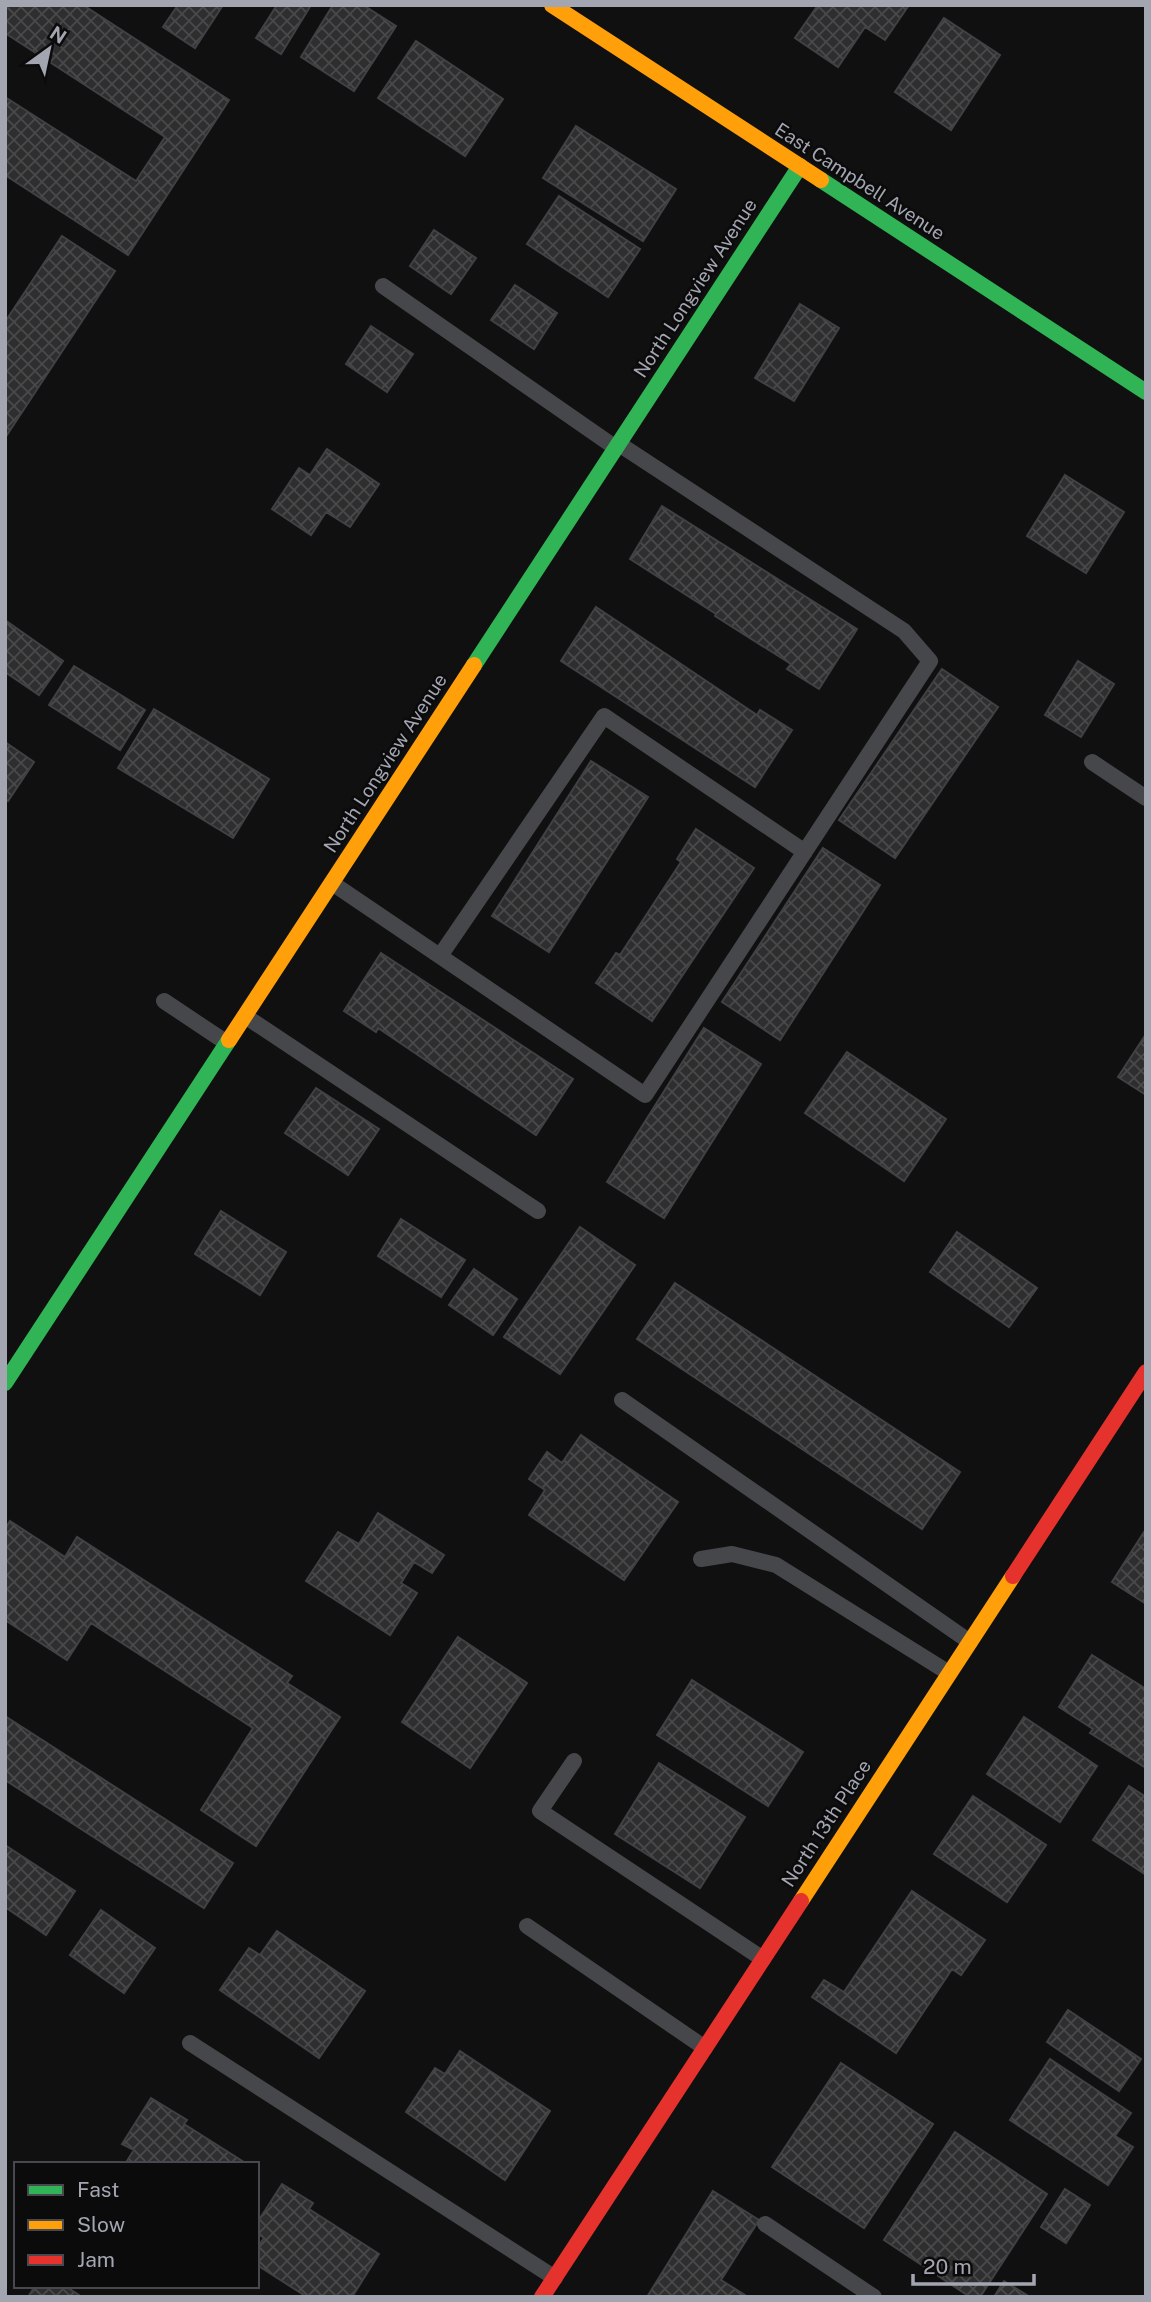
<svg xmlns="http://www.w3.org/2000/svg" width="1151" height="2302" font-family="'Public Sans',sans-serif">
<defs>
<pattern id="building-cross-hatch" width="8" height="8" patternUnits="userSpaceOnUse" patternTransform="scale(1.75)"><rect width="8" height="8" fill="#2e2e2f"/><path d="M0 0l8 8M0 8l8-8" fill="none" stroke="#49494b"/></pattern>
</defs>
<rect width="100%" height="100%" fill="#101011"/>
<path fill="url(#building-cross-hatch)" stroke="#404144" stroke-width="2" d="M5 5H83L229 100 128 255 5 175V97L136 181 165 137 5 33Z
M178 5H223L195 48 163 27Z
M277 5H311L281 54 256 38Z
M333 5H363L396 26 354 91 301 57Z
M818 5H909L885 40 865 27 838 67 795 38Z
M944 18 1000 55 951 130 895 92Z
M416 41 503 99 465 156 378 98Z
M576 126 676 189 643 241 543 178Z
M559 196 640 249 608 297 527 244Z
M434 230 476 258 451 294 410 266Z
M62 236 115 271 5 438V322Z
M515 285 557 313 534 349 491 320Z
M800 304 839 328 794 401 755 378Z
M371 326 413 354 387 392 346 364Z
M327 449 379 484 350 527 326 512 311 535 272 509 299 468 310 475Z
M1065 475 1124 512 1086 573 1027 536Z
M662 506 857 629 819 689 787 669 791 664 715 616 716 614 630 559Z
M596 607 757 715 760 710 792 730 755 787 561 661Z
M5 620 63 661 39 695 5 672Z
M1078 661 1114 684 1081 737 1045 715Z
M74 666 145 710 120 750 49 705Z
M942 669 998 707 895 858 839 820Z
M154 709 269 779 233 838 118 768Z
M5 742 34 762 8 801 5 799Z
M591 761 648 797 549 952 492 916Z
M696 829 754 868 652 1021 596 983 616 953 620 955 681 862 677 859Z
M823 848 880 885 780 1040 722 1002Z
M381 953 573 1079 536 1135 378 1028 376 1032 344 1011Z
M704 1028 761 1064 664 1218 607 1182Z
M1146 1034V1095L1118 1077Z
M847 1052 946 1119 904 1181 805 1113Z
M316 1088 379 1129 348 1175 285 1133Z
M221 1211 286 1252 260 1295 195 1254Z
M401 1219 465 1260 441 1297 378 1256Z
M580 1227 635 1265 560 1374 504 1337Z
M957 1232 1037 1288 1009 1327 930 1272Z
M474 1269 517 1299 493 1335 449 1305Z
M675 1283 960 1472 922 1529 637 1339Z
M581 1435 678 1502 624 1580 529 1515 545 1490 529 1479 547 1452 562 1463Z
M378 1513 444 1555 432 1573 414 1562 401 1583 417 1593 390 1635 306 1581 338 1532 359 1544Z
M10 1521 65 1557 77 1537 292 1676 287 1683 340 1717 256 1846 201 1810 253 1728 91 1623 67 1660 5 1620V1529Z
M1146 1529V1604L1112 1582Z
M458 1637 527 1683 470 1768 402 1722Z
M1092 1655 1146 1689V1768L1090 1733 1093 1729 1059 1707Z
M692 1680 803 1752 768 1806 657 1735Z
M5 1716 233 1863 204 1908 5 1780Z
M1024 1717 1097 1766 1060 1822 987 1774Z
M659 1763 745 1817 700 1888 615 1834Z
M1129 1786 1146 1797V1875L1093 1840Z
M973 1796 1046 1845 1007 1902 934 1854Z
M5 1845 75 1891 46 1935 5 1907Z
M912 1891 985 1940 961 1975 952 1969 896 2053 812 1997 824 1980 844 1992Z
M101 1910 155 1948 124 1993 70 1955Z
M277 1931 365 1991 319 2058 220 1990 249 1948 260 1955Z
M1068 2010 1141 2059 1119 2091 1047 2042Z
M460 2051 550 2111 505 2180 406 2112 435 2068 445 2074Z
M1050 2059 1131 2113 1115 2136 1133 2147 1108 2185 1010 2120Z
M841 2063 933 2124 864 2228 772 2167Z
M151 2098 187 2120 184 2124 247 2164H125L134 2150 122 2144Z
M955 2132 1047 2194 980 2297H970L884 2240Z
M282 2184 313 2203 309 2209 379 2254 352 2297H307L257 2265V2248L264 2238 257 2233V2223Z
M1065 2189 1090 2205 1066 2243 1041 2227Z
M713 2191 759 2220 721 2280 748 2297H647Z
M1004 2281 1030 2297H994Z
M35 2286H65L82 2297H28Z"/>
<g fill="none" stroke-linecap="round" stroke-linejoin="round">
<path stroke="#46474a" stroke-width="16" d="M383 286 616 448
M1092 762 1146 798
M332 883 645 1095 930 661 904 631 619 444
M440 956 604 716 805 852
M164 1001 227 1043
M245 1016 538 1211
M622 1400 970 1642
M701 1559 732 1554 776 1565 949 1673
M574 1761 540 1811 763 1959
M527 1926 705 2048
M190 2043 555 2278
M765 2224 874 2297"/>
<path stroke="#30b455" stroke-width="16" d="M821 180 1146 392
M474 665 800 166
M5 1383 229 1040"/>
<path stroke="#ff9f0a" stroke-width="16" d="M552 5 821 180
M229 1040 474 665
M801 1901 1013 1576"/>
<path stroke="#e5322d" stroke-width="16" d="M1013 1576 1146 1372
M542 2297 801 1901"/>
</g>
<g text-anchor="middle" stroke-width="5" stroke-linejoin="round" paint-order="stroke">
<g font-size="19" fill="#a3a6b1" stroke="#0b0b0c">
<text transform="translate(860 181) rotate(33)" y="7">East Campbell Avenue</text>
<text transform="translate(695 288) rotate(-57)" y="7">North Longview Avenue</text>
<text transform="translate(385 763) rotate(-57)" y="7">North Longview Avenue</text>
<text transform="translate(826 1823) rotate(-57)" y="7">North 13th Place</text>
</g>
</g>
<rect width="1151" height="2302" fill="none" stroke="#a3a6b1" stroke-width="14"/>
<rect x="14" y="2162" width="245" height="126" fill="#0b0b0c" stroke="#48494e" stroke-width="2"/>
<rect x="28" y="2185" width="35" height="10" fill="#30b455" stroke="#48494e" stroke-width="2"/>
<text x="77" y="2197" font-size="21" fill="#a3a6b1">Fast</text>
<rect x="28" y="2220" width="35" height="10" fill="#ff9f0a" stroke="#48494e" stroke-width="2"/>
<text x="77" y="2232" font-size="21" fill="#a3a6b1">Slow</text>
<rect x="28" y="2255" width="35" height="10" fill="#e5322d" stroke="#48494e" stroke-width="2"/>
<text x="77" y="2267" font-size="21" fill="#a3a6b1">Jam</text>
<g transform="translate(49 49) rotate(33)" stroke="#0b0b0c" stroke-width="5" paint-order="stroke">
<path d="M0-5L12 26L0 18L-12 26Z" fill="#a3a6b1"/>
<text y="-10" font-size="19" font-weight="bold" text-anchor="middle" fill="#a3a6b1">N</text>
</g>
<path d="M913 2274v10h121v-10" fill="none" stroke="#a3a6b1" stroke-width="3.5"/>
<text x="923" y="2274" font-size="21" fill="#a3a6b1" stroke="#0b0b0c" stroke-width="5" paint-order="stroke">20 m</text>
</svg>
